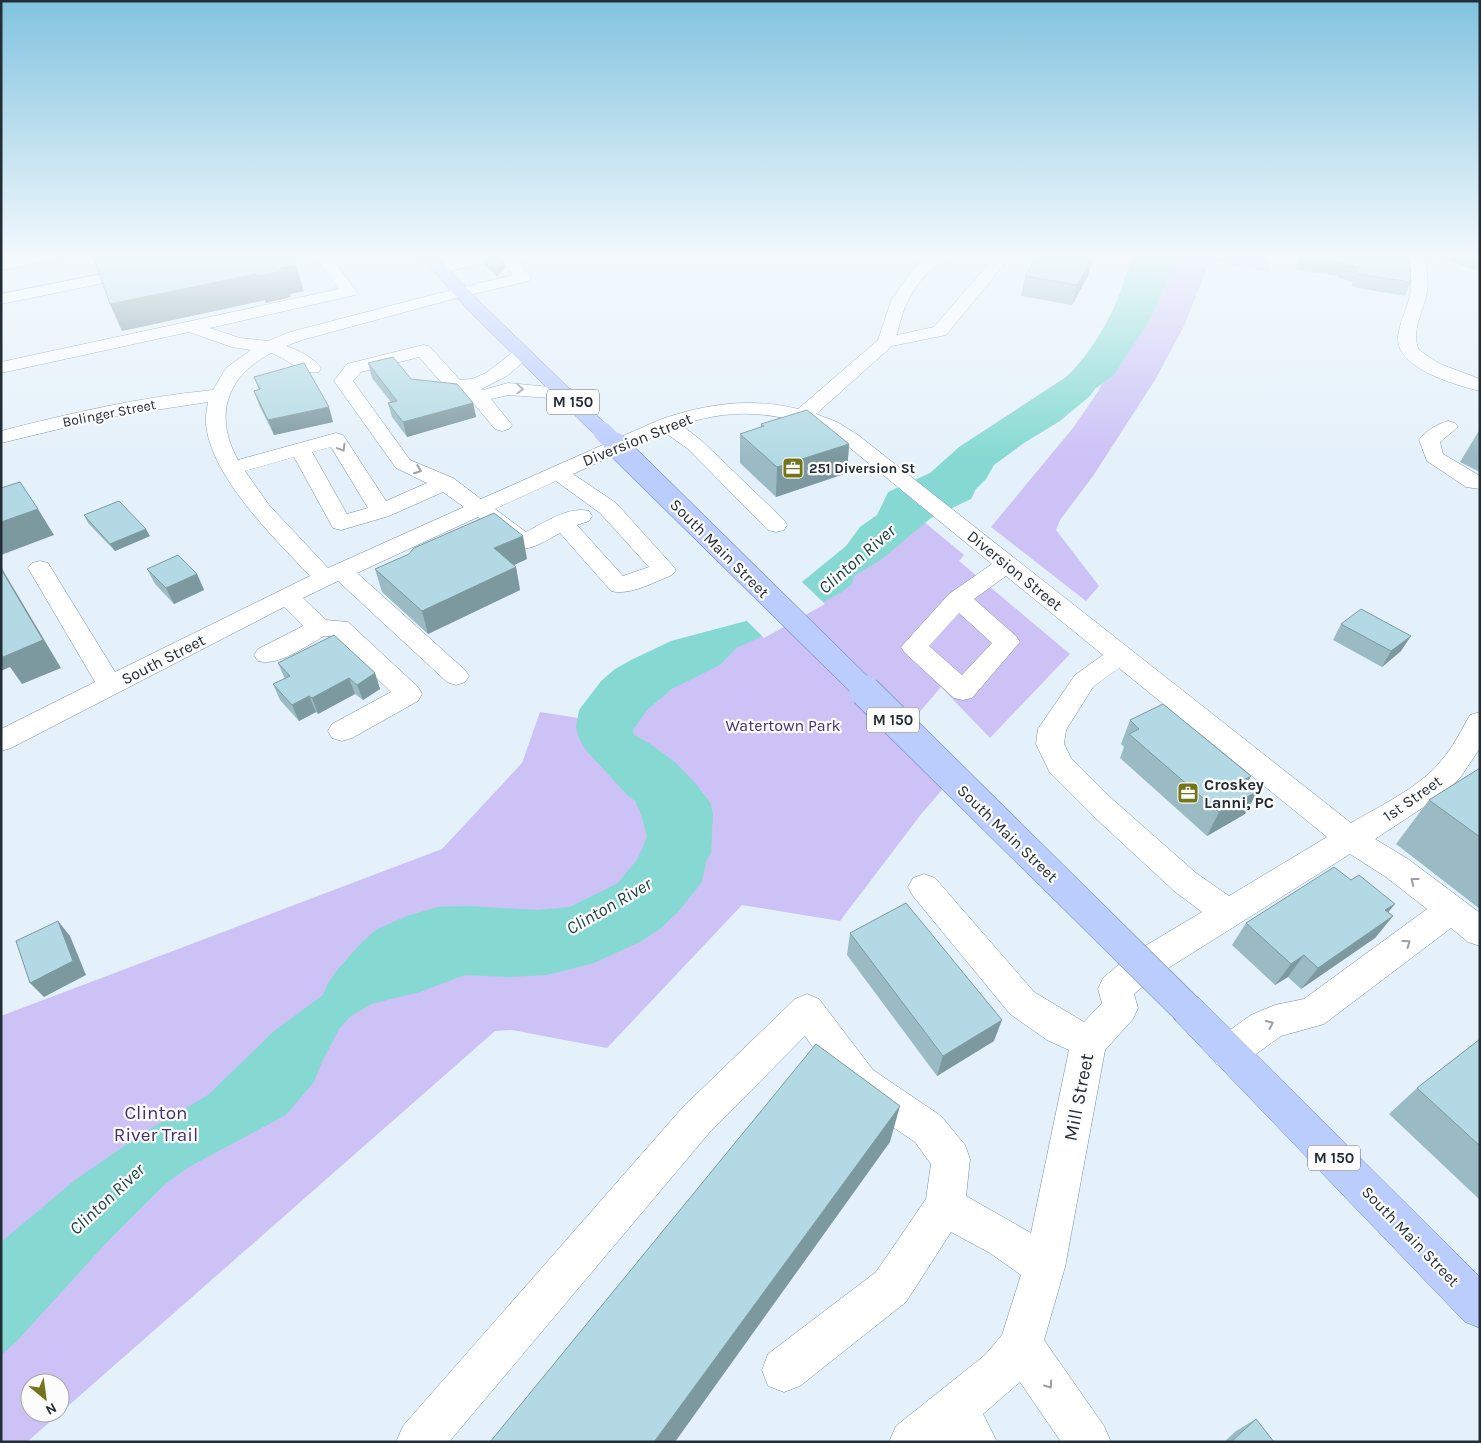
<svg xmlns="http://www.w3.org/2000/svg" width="1481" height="1443" font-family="Karla,sans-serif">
<rect width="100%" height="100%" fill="#e5f1fa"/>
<path fill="#ccc2f6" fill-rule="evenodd" d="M1178 255 1193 258V255H1271L1269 273 1215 261 1208 266 1184 326 1155 380 1093 476 1060 520 1056 530 1099 586 1086 601 991 527 1073 428 1097 393Z
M905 506 964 555 959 561 1070 654 990 738 941 687 900 735 947 784 922 813 840 921 742 905 607 1048 512 1030 495 1031 27 1442H1V1016L442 849 522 763 540 712 591 720 651 704 831 577ZM30 1383H60V1413H30Z"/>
<path fill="#86d9d2" d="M1135 255H1180L1149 321 1114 375 1095 389 1090 396 1060 421 1024 443 994 465 986 479 976 489 971 499 931 518 882 559 854 576 852 584 842 592 761 637 736 648 720 665 672 689 647 710 633 730 634 735 649 743 675 762 697 785 711 804 713 814 711 853 706 862 702 882 678 912 661 928 642 941 594 963 547 975 508 977 465 975 420 992 371 1004 350 1017 339 1029 322 1062 314 1082 286 1115 189 1167 164 1185 108 1241 16 1342 1 1355V1242L75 1180 146 1131 208 1095 274 1031 323 995 328 983 338 969 362 942 377 929 407 916 438 907 467 906 537 910 570 907 618 883 638 858 647 837 641 814 635 801 628 796 585 749 579 738 576 727 579 710 601 681 615 669 631 660 671 641 746 621 803 581 846 546 860 527 877 515 888 492 930 473 959 447 1066 377C1086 359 1105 328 1116 303 1123 287 1125 270 1135 255Z"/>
<path fill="#e5f1fa" d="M800 580 825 604 764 638 745 619Z"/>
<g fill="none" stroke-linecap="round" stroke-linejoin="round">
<g stroke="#748fa3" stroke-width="1">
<path id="minor" d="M27 255H61L59 258 54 260 1 270V260Z
M314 255H329L357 292 355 295 210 328 240 338 268 341 290 332 455 289 513 275 506 265 492 262 438 273 432 271 430 268 432 265C459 258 489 251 517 258L531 278 529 281 464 296 302 340 286 346C298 350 314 358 321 368L319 372C303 376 287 358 271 353 227 376 213 415 238 460L336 433 343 435 386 501 427 483 396 468 334 381 347 364 423 345 429 346 460 380 472 379 486 373 517 349 523 348 529 349 532 353 529 357 507 376 481 389 483 390 508 383 571 389 574 393 571 397 564 399 508 395 491 399 512 425 509 429 502 431 495 429 464 392 448 390 419 357 361 372 353 381 410 460 453 478 481 499 659 420C705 404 750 397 798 409L878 340 891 301 912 270 923 261 934 255H954C949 263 938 264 931 270 912 286 902 310 897 335L934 327 996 255H1012L946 335 892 346 816 414 837 422 858 435 1351 823C1380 806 1420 787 1441 761 1453 747 1461 731 1470 715L1480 712V748L1460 778 1439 797 1375 839 1408 859 1480 913V946L1468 942 1451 928 1324 1024 1281 1036 1242 1064 1229 1069 1216 1064 1211 1052 1216 1040 1251 1015 1275 1005 1304 999 1427 909 1386 877 1350 854 1154 977 1134 994 1138 1008 1133 1019 1105 1050 1065 1267 1044 1340 1104 1426 1111 1442H1061L1020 1382 983 1414 997 1442H889L896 1426 985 1355 1002 1335 1021 1275 990 1253 951 1232 906 1302 800 1386 784 1392 768 1386 762 1370 768 1354 876 1272 926 1199 931 1164 915 1142 847 1096 805 1036 709 1133 449 1442H396L403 1426 683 1107 795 999 807 994 819 999 873 1070 941 1116 965 1145 970 1159 966 1196 1031 1233 1069 1050 1047 1040 1010 1014 913 896 908 887 913 878 924 874 935 878 1034 992 1084 1022 1102 1003 1098 989 1103 978 1130 955 1202 912 1174 891 1090 813 1050 773 1036 744 1038 729 1075 675 1103 655 1006 576 974 599 1016 636 1020 642 972 698 963 700 954 698 905 653 901 647 949 594 992 564 844 443C792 412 739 405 681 425L702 441 784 520 787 525 784 530 776 532 768 530 688 449 664 432 573 474 616 503 672 565 676 570 672 575C654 582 630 596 611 591L560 533C550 538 539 546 528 548 515 550 488 526 478 517L357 573 465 670 469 676 465 682 456 685 447 682 338 581 303 598 326 620 348 622 418 687 422 694 418 701 352 738 342 741 332 738 328 731 332 724 391 692 333 636H324C306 646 278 667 258 661L254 655 258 649 303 626 284 607 11 748 1 751V729L95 682 28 568 32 563 40 561 48 563 115 672 310 576C274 538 212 478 206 425 205 418 207 409 208 402L109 417 1 443V431C71 413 141 397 213 390L226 368 251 350 232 347 189 332 1 373V362L339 289ZM331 447 368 508 347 514 312 452ZM294 457 333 528 341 530 389 516 443 492 464 507 328 568 269 505 245 471ZM556 481 600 513 649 567 623 576 577 525 589 521 592 516 589 511C568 506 544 523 526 532L495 509ZM959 613 992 643 962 675 929 646ZM1119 668 1327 837 1229 896 1196 873 1110 797 1071 758 1064 744 1066 730 1093 687Z
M1409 255H1425C1426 267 1429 280 1427 292 1424 310 1410 332 1419 350L1440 364 1480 379V391C1456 385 1397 369 1398 338 1399 321 1409 306 1411 290 1412 279 1410 267 1409 255Z
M137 267 143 269 145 272 143 275 1 304V294Z
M1448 421 1455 423 1458 427 1440 442 1443 454 1480 476V489L1466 487 1427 461 1419 440C1425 431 1438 424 1448 421Z"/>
</g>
<g stroke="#6880b6" stroke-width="1">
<path id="major" d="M420 255H436L480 302 608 426 611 430 608 434 601 436 594 434 468 310Z
M1187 993 1199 998 1480 1277V1328L1465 1322 1175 1020 1170 1009 1175 998Z"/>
</g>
<use href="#minor" fill="#fff" fill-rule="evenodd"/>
<use href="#major" fill="#bbcdfd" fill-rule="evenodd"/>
<g stroke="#6880b6" stroke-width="18" stroke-linecap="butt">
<path id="major-bridge-far2" d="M601 430 616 445"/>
</g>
<g stroke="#6880b6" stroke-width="24" stroke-linecap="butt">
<path id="major-bridge-far1" d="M615 444 867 692"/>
</g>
<g stroke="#6880b6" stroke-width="32" stroke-linecap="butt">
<path id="major-bridge" d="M865 691 1187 1009"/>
</g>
<use href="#major-bridge-far2" stroke="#bbcdfd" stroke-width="18"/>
<use href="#major-bridge-far1" stroke="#bbcdfd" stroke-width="23"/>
<use href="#major-bridge" stroke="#bbcdfd" stroke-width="31"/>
</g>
<path fill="#9abbc4" d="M89 255H289L304 291 290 294 291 297 266 303 265 300 122 331 110 304 95 259H90Z
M1298 255H1409L1411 282 1405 296 1352 287V281L1338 278V276L1296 270Z
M1435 255H1480V272Z
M1093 257 1088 276 1072 305 1021 296 1025 276Z
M484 259 505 267 497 277 485 265Z
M368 363 411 379 473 403 476 417 407 437 392 417 388 403 391 402 372 378Z
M254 377 333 422 274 435 259 405 254 391 259 390Z
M761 424 849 444 847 473 776 497 740 463V434L761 427Z
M1480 429V472L1460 462Z
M84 515 150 536 115 551 88 523Z
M527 559 514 565 516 567 520 590 428 634 382 592 375 569Z
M147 569 197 574 204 590 174 604 155 584Z
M1341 624 1401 651 1382 667 1333 640Z
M278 663 375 673 380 689 363 700 355 694 318 714 316 712 299 721 280 700 273 684 285 679Z
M1130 720 1245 814 1207 836 1120 758 1124 747 1121 744Z
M1480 768V909L1396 844 1429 800Z
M1388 912 1393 916 1375 938 1301 989 1288 977 1275 985 1232 945 1246 923Z
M850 933 994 1041 937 1076 847 955Z
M1480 1039V1200L1389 1114 1417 1088Z
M1256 1419 1274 1442H1224L1236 1431Z"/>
<path fill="#7d99a0" d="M89 255H157L101 272 94 258 90 259Z
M1093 257 1088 276 1072 305 1077 285Z
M504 260 505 267 497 277 495 270Z
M296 265 304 291 290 294 291 297 266 303 257 276 280 268Z
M256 274 265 300 122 331 110 304Z
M473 403 476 417 407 437 403 422Z
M329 407 333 422 274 435 268 420Z
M849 444 847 473 776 497 777 467Z
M38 509 54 535 1 555V522Z
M146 529 150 536 115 551 110 544Z
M523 536 527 559 499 572 494 548Z
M1 567 61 668 22 684 10 667 1 671Z
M516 567 520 590 428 634 422 611Z
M197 574 204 590 174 604 166 588Z
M1411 636 1401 651 1382 667 1391 651Z
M375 673 380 689 363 700 357 685Z
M349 678 355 694 318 714 312 698Z
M309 696 316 712 299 721 292 705Z
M1251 776 1239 799 1244 780Z
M1258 791 1245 814 1207 836 1219 812Z
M1395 904 1377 926 1385 910Z
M1393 916 1375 938 1301 989 1318 968Z
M58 921 70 936 86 975 44 997 30 983Z
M1304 955 1288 977 1275 985 1291 964Z
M1002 1020 994 1041 937 1076 943 1056Z
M900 1106 890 1142 675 1442H654Z"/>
<path fill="#b3dae4" stroke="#7d99a0" d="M112 255H289L296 265 280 268 283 271 257 276 256 274 110 304 94 259Z
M1038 255H1084L1093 257 1077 285 1025 276Z
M1301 255H1409L1411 282 1357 274V267L1343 265V263L1301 257Z
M491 257 504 260 495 270 484 259Z
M393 357 411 379 457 384 473 403 403 422 388 403 397 401 368 363Z
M304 363 329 407 268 420 254 391 260 389 254 377Z
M807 410 849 444 777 467 740 434 764 426 761 424Z
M20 482 38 509 1 522V488Z
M119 501 146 529 110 544 84 515Z
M494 513 523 536 494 548 516 567 422 611 375 569 409 554 414 548Z
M178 555 197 574 166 588 147 569Z
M1 569 43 640 3 657 1 654Z
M1361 609 1411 636 1391 651 1341 624Z
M334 635 375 673 357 685 349 678 312 698 309 696 292 705 273 684 290 676 278 663Z
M1163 704 1251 776 1244 780 1258 791 1219 812 1129 734 1139 729 1130 720Z
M1480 768V837L1429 800Z
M1334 867 1351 880 1359 875 1395 904 1385 910 1393 916 1318 968 1304 955 1291 964 1246 923Z
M906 903 1002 1020 943 1056 850 933Z
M58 921 73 961 30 983 16 941Z
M1480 1039V1146L1417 1088Z
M816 1044 900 1106 654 1442H490Z
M1256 1419 1274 1442H1231Z"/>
<defs><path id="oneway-chevron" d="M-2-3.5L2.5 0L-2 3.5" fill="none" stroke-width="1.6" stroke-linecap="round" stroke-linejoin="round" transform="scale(1.25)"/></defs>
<g stroke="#9ca0a4">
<use href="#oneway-chevron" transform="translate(520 389) rotate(3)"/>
<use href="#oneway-chevron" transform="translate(342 448) rotate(59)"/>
<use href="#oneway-chevron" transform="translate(418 470) rotate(21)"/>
<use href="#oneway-chevron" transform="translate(1414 881) rotate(-142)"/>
<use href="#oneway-chevron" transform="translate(1407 943) rotate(-36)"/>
<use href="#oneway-chevron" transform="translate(1270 1024) rotate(-24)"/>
<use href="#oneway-chevron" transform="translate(1049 1385) rotate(55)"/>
</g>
<linearGradient id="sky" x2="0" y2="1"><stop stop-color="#81c3df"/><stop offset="0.56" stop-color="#f3f9fd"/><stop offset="1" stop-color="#f3f9fd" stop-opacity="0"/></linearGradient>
<rect width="1481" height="457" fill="url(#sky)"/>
<defs>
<g id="office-square" transform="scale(1.125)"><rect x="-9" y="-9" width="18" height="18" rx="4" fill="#74751b" stroke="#fcfcfc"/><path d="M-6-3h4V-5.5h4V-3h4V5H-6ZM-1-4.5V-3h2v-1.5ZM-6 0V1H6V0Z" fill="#fff"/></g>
</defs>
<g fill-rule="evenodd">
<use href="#office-square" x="793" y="468"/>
<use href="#office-square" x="1188" y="793"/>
</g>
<g text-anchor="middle" stroke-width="4.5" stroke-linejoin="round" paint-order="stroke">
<g font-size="14" fill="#222d35" stroke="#fcfcfc">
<text transform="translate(109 413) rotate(-11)" y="5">Bolinger Street</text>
</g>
<g font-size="14" font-weight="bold" fill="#222d35" stroke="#fcfcfc" text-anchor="start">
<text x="809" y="473">251 Diversion St</text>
</g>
<g fill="#fcfcfc" stroke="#636b71" stroke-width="1">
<rect x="547" y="389.5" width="52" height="25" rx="4"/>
<rect x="867" y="707.5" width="52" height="25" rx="4"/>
<rect x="1308" y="1145.5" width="52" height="25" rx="4"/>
</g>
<g font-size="15" font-weight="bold" fill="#222d35">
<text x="573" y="407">M 150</text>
<text x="893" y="725">M 150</text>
<text x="1334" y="1163">M 150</text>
</g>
<g font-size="16" fill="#222d35" stroke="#fcfcfc">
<text transform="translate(637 439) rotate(-22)" y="6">Diversion Street</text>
<text transform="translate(720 548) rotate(45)" y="6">South Main Street</text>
<text transform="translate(1015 570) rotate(39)" y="6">Diversion Street</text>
<text transform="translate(163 659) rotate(-27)" y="6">South Street</text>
<text transform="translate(1412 798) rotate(-35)" y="6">1st Street</text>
<text transform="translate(1008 833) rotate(44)" y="6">South Main Street</text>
<text transform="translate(1411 1236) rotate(46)" y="6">South Main Street</text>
</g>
<g font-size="16" fill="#432f73" stroke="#fcfcfc">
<text x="783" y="731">Watertown Park</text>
</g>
<g font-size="16" font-weight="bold" fill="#222d35" stroke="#fcfcfc" text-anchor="start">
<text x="1204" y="790">Croskey<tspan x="1204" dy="18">Lanni, PC</tspan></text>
</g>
<g font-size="18" font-style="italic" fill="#173f3c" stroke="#fcfcfc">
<text transform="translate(857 559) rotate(-41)" y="6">Clinton River</text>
<text transform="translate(609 906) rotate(-30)" y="6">Clinton River</text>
<text transform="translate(107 1199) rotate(-43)" y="6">Clinton River</text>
</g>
<g font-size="19" fill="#222d35" stroke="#fcfcfc">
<text transform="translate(1078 1097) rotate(-79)" y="7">Mill Street</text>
</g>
<g font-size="19" fill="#432f73" stroke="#fcfcfc">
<text x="156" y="1119">Clinton<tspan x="156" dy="22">River Trail</tspan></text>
</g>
</g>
<rect width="1481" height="1443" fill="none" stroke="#222d35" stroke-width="5"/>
<g transform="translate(45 1398) rotate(151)"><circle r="24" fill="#fcfcfc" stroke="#a5a9ac"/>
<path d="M0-4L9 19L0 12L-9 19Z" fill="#74751b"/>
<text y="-8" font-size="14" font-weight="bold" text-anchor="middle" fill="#222d35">N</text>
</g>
</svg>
